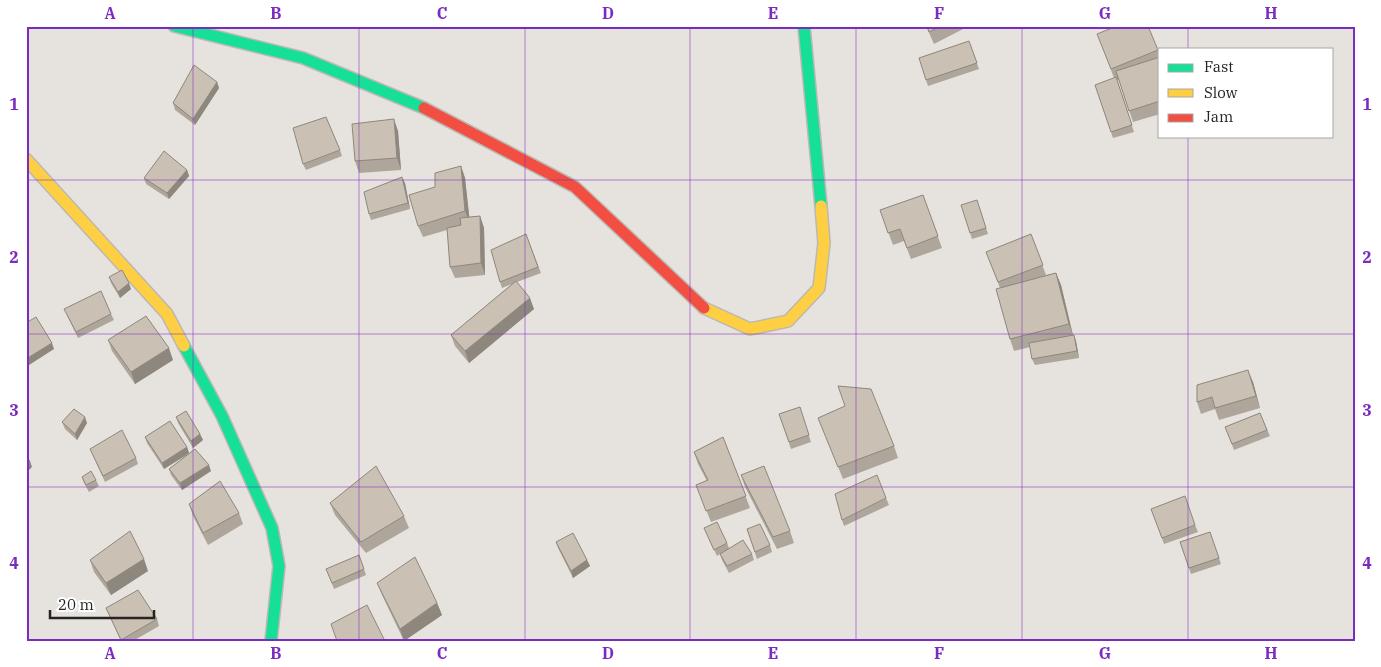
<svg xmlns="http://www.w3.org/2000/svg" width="1381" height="667" font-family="'IBM Plex Serif',serif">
<rect width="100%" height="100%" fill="#e6e2dd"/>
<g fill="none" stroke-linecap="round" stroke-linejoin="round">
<g stroke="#bcb8b4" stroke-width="14">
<path id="fast" d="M174 26 303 58 424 108
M804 26 821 206
M184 346 222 416 272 528 279 566 271 641"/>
</g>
<g stroke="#bcb8b4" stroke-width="14">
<path id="slow" d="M26 159 167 314 184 346
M704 308 750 329 788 321 819 288 824 243 821 206"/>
</g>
<g stroke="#bcb8b4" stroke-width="14">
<path id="jam" d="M424 108 575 187 704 308"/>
</g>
<use href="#fast" stroke="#16e098" stroke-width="11"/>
<use href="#slow" stroke="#ffcf43" stroke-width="11"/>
<use href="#jam" stroke="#f24e42" stroke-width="11"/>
</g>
<path fill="#aea69b" d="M926 26H969L934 44Z
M1148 26 1160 56V114L1133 122 1119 80H1117L1134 132 1113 138 1095 85 1114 78 1102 46Z
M969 41 979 69 928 86 919 58Z
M217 82 219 88 195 125 175 110 173 103Z
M398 131 401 170 359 173 355 161Z
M340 150 342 156 306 170 303 164Z
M461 166 465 178 469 217 480 216 484 228 485 275 455 278 450 267 447 230 423 237 418 226 435 187Z
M187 170 189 176 169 199 146 184 144 178Z
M405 183 410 209 371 220 369 214Z
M923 195 942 248 911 259 904 241 893 245 880 210Z
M961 205 979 206 988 234 972 239Z
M526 234 541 273 517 282 534 309 469 363 455 346 451 335 512 284 502 288 500 282Z
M1031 234 1046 275 1056 273 1061 285 1073 335 1076 341 1079 358 1035 365 1032 359 1030 347 1014 351 1010 339 1000 288 986 252Z
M109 277 131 289 120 298 111 283Z
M64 309 111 314 114 320 78 338Z
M108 340 173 360 135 384 112 351Z
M1253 382 1260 408 1219 420 1215 409 1201 414 1197 402Z
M845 406 894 446 898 458 843 479 818 418Z
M800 407 811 442 791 449 779 414Z
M1260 413 1270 436 1234 450 1225 427Z
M176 417 200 434 203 440 193 448 178 423Z
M62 422 87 423 77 440 65 429Z
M145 437 187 447 189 453 211 471 182 490 171 475 169 469 187 455 164 469 147 443Z
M723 437 750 508 711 522 696 485 707 481 698 464 694 452Z
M90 449 136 458 138 464 105 482Z
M741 475 790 531 794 543 777 549 745 487Z
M82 477 96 480 99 486 89 492 84 483Z
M886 498 889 505 844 526 842 520Z
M330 503 404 516 409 528 366 553 335 515Z
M189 504 239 513 243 524 208 545 193 516Z
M1151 509 1195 525 1198 532 1164 544Z
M704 528 727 543 729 548 752 554 754 560 729 573 722 560 720 554 717 556Z
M747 529 770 545 772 552 757 559Z
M1210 532 1221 564 1191 574 1180 542Z
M556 542 587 560 590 566 573 578 558 548Z
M359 555 366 575 334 589 326 569Z
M90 560 148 571 111 595 94 572Z
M377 583 437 603 442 615 404 641 382 595Z
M106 608 157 619 159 626 133 641H121Z"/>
<path fill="#8d877e" d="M217 82 219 88 195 125 193 119Z
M394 119 398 131 401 170 397 158Z
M461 166 465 178 470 223 465 211Z
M187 170 189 176 169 199 167 193Z
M402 177 405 183 410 209 408 203Z
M480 216 484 228 485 275 481 263Z
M1056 273 1061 285 1073 336 1069 324Z
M129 283 131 289 120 298 118 292Z
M530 298 534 309 469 363 465 351Z
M1074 335 1076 341 1079 358 1077 351Z
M52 343 54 349 26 367V359Z
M169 348 173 360 135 384 131 372Z
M1248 370 1253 382 1260 408 1256 396Z
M85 417 87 423 77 440 75 434Z
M200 434 203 440 193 448 191 441Z
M187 447 189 453 164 469 162 463Z
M30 461 32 467 26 473V464Z
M209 465 211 471 182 490 180 483Z
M144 559 148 571 111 595 106 583Z
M587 560 590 566 573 578 571 571Z
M437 603 442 615 404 641 400 629Z"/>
<path fill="#cac1b4" stroke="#8d877e" d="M927 26H941L929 32Z
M1117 26H1148L1158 50 1111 69 1097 34Z
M969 41 977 63 926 80 919 58Z
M1160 57V101L1129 111 1116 71Z
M194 65 217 82 193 119 173 103Z
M1116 77 1132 125 1111 132 1095 85Z
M326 117 340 150 303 164 293 128Z
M394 119 397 158 355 161 352 124Z
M164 151 187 170 167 193 144 178Z
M461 166 465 211 418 226 409 195 435 187V173Z
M402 177 408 203 369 214 364 192Z
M923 195 938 236 907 248 900 229 888 233 880 210Z
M977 200 986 228 970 233 961 205Z
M480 216 481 263 450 267 447 228 461 225 460 218Z
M526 234 538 267 500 282 491 250Z
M1031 234 1043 265 998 282 986 252Z
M122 270 129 283 118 292 109 277Z
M1056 273 1069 324 1010 339 996 289Z
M516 281 530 298 465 351 451 335Z
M101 291 111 314 76 332 64 309Z
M146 316 169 348 131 372 108 340Z
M36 317 52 343 26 359V323Z
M1074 335 1077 351 1032 359 1029 343Z
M1248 370 1256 396 1215 408 1212 397 1197 402V385Z
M838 386 871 389 894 446 838 467 818 418 845 406Z
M800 407 809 435 789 442 779 414Z
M74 409 85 417 75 434 62 422Z
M186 411 200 434 191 441 176 417Z
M1260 413 1267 430 1232 444 1225 427Z
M170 421 187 447 162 463 145 437Z
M122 430 136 458 103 476 90 449Z
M723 437 746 496 706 511 696 485 708 480 694 452Z
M195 449 209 465 180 483 169 469Z
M26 457 30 461 26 464Z
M376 466 404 516 361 542 330 503Z
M764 466 790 531 773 537 741 475Z
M91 471 96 480 86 485 82 477Z
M877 475 886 498 842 520 835 494Z
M220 481 239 513 203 533 189 504Z
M1185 496 1195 525 1162 538 1151 509Z
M717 522 727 543 714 550 704 528Z
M760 524 770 545 755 552 747 529Z
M130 531 144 559 106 583 90 560Z
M1210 532 1219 558 1189 568 1180 542Z
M573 533 587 560 571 571 556 542Z
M743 540 752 554 727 566 720 554Z
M359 555 364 569 332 583 326 569Z
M415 557 437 603 400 629 377 583Z
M138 590 157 619 121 640 106 608Z
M367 605 385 641H337L331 624Z"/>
<path fill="none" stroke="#7b2cbf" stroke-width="1" stroke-opacity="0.55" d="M193 26V641M359 26V641M525 26V641M690 26V641M856 26V641M1022 26V641M1188 26V49M1188 136V641M26 180H1355M26 334H1355M26 487H1355"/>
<rect width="1381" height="667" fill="none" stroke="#ffffff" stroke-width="55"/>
<rect x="1158" y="48" width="175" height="90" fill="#ffffff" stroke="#a9a7a6"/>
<rect x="1168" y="64" width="25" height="8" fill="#16e098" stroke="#a9a7a6"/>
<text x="1204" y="72" font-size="15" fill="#272421">Fast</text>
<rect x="1168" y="89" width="25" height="8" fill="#ffcf43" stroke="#a9a7a6"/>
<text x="1204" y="98" font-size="15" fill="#272421">Slow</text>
<rect x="1168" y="114" width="25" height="8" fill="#f24e42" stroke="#a9a7a6"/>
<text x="1204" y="122" font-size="15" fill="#272421">Jam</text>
<path d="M50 610v8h104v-8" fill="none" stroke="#272421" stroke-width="2.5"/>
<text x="58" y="610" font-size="15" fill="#272421" stroke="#ffffff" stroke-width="4" paint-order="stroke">20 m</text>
<rect x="28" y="28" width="1326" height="612" fill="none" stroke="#7b2cbf" stroke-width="2"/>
<g font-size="16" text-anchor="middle" font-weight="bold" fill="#7b2cbf">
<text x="110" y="19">A</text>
<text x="276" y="19">B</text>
<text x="442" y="19">C</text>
<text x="608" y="19">D</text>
<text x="773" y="19">E</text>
<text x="939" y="19">F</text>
<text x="1105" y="19">G</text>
<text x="1271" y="19">H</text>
<text x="14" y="110">1</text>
<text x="1367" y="110">1</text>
<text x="14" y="263">2</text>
<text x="1367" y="263">2</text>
<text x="14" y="416">3</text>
<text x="1367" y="416">3</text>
<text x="14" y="569">4</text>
<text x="1367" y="569">4</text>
<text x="110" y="659">A</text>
<text x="276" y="659">B</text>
<text x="442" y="659">C</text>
<text x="608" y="659">D</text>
<text x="773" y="659">E</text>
<text x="939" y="659">F</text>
<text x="1105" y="659">G</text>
<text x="1271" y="659">H</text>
</g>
</svg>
